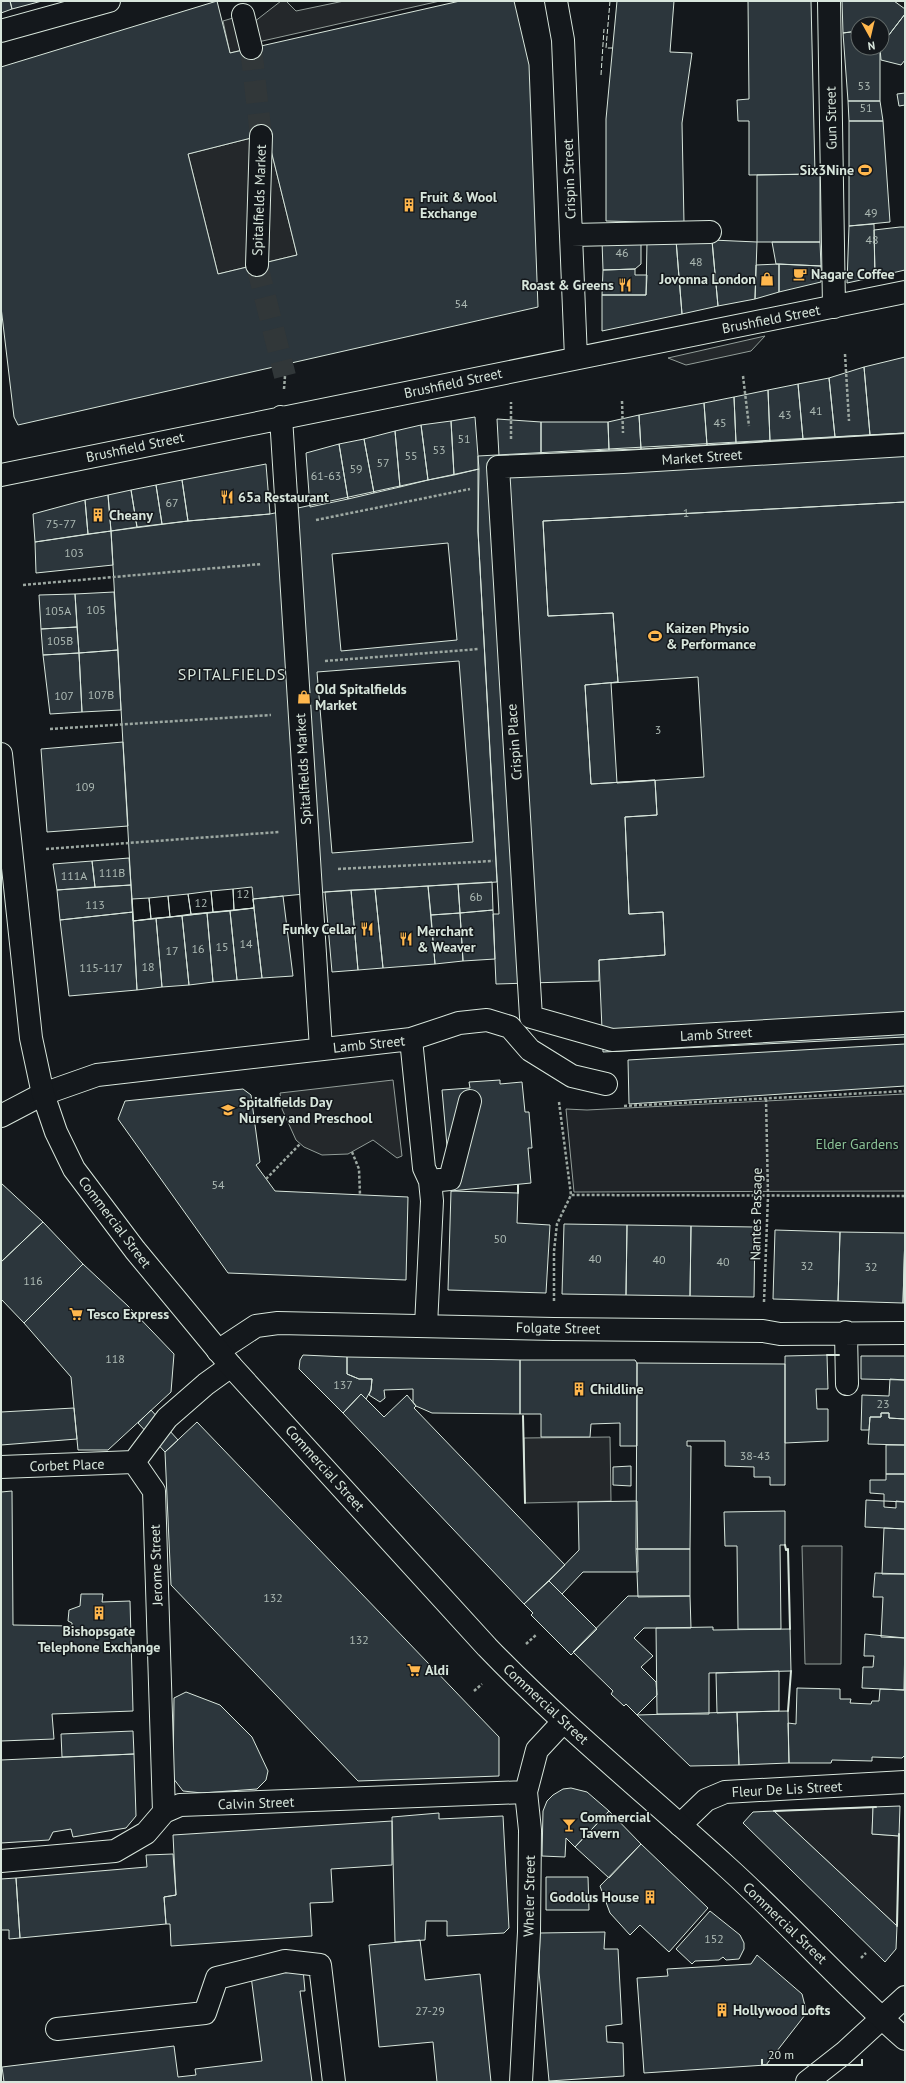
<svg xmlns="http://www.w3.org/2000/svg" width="906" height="2083" font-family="'PT Sans',sans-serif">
<rect width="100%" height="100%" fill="#14181c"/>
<path fill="#202428" stroke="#939e99" d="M905 1094V1191L574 1192 566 1109 587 1110Z
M873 1807 872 1834 899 1836 897 1926 774 1811Z"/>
<path fill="#24282b" stroke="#939e99" d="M281 1H286L296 11 344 1H440L258 42V46L230 53 223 21 243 15 254 22Z
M267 134 297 255 218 274 188 154Z
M765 336 751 351 686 365 668 358Z
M393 1080 402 1156 397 1158 373 1140 348 1154 322 1155 304 1147 296 1140 282 1109 280 1093Z
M610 1437 611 1501 525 1503 524 1438Z
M802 1546H842L841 1664H805Z"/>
<path fill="#2c363c" stroke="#d8e6dc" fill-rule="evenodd" d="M1 1H10L12 9 1 13Z
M10 1H42L12 9Z
M217 1 230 53 460 1H514L529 65 538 307 18 425 14 417 1 307V67ZM267 134 297 255 218 274 188 154Z
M617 1H674L670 52 692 53 682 123 684 223 606 221V119Z
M748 1H811L815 174 749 175V121H738L737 100 749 99Z
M842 1H894L905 9V14L885 40H882V24H858V31L843 33Z
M905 14V60L901 65 881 60 880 48H882V40H885Z
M858 31V48H880V101H848L843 33Z
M905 93V105L899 106 897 94Z
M848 101H880L883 121H849Z
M849 121H883L890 222 849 226Z
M820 174V242H757V175Z
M874 224 875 277 847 283 849 226Z
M900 227H905V270L875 277 874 230Z
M676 240 712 241 718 306 682 314Z
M676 240 682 314 602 331V295H646L647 241Z
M712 240 757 242 755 299 718 306Z
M602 241H641V264L635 269 603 270Z
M772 242H820L821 266 776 264Z
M779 264 821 266V282L779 292Z
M779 264V292L755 299 756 265Z
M635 269V275H647L646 295H602L603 270Z
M905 357V433L870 435 864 367Z
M864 367 870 435 835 437 829 378Z
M829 378 835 437 803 439 798 384Z
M798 384 803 439 770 441 768 390Z
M768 390 770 441 736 443 734 397Z
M734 397 736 443 707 445 704 403Z
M704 403 707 445 641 449 639 415Z
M639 415 641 449 609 450 608 422Z
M475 417 479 469 454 475 451 421Z
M497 419 541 422V454L499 456Z
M451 421 454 475 428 480 421 425Z
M541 422H608L609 450 541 454Z
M421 425 428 480 400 487 395 431Z
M395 431 400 487 374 493 364 439Z
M905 433V502L543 521 548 616 613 613 618 682 585 685 591 784 655 780 657 815 625 817 629 914 663 912 665 955 599 960V981L496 984 493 914H499L478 531V456Z
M364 439 374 493 348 499 339 444Z
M339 444 348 499 310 507 306 453Z
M266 464 270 514 188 521 182 480Z
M479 469 478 531 497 882 325 892 253 899 254 908 133 921 111 531 188 521 270 514Z
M182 480 188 521 162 524 156 485Z
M156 485 162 524 137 527 131 490Z
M131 490 137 527 111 531 108 495Z
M108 495 111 531 88 534 85 500Z
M85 500 88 534 35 542 33 514Z
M905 502V1037L603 1052 599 960 665 955 663 912 629 914 625 817 657 815 655 780 591 784 585 685 618 682 613 613 548 616 543 521Z
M111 531 113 565 36 573 35 542Z
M448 543 457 640 341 651 332 554Z
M114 592 118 650 79 653 75 594Z
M75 594 77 627 41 629 39 595Z
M77 627 79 653 43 655 41 629Z
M118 650 121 710 82 712 79 653Z
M79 653 82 712 50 714 43 655Z
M459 661 473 842 332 853 317 672Z
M698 677 704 777 617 783 611 683Z
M123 742 128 826 47 832 41 749Z
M129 858 131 885 95 887 92 861Z
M92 861 95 887 57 890 53 864Z
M492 882 493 910 460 913 458 884Z
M458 884 460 913 431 915 428 886Z
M131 885 133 912 60 920 57 890Z
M428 886 435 964 383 968 375 889Z
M252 887 254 908 234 910 233 889Z
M233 889 234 910 213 912 211 891Z
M375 889 383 968 358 970 351 890Z
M351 890 358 970 332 972 325 892Z
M211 891 213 912 191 914 188 894Z
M188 894 191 914 170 917 168 896Z
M168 896 170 917 151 919 149 898Z
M283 896 293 976 262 978 253 899Z
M149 898 151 919 133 921 132 899Z
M254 908 262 978 237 980 230 911Z
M493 910 495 959 463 961 460 913Z
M230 911 237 980 213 982 207 913Z
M133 912 137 990 69 996 60 920Z
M207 913 213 982 189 985 182 916Z
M460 913 463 961 435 964 431 915Z
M182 916 189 985 162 987 156 918Z
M156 918 162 987 137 990 133 921Z
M905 1044V1086L629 1104 628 1060Z
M500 1080V1084L522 1082 525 1112H529L532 1148H528L531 1183 451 1191 442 1090 470 1088 469 1082Z
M243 1089 251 1095 260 1162 256 1165 275 1191 408 1197 406 1280 228 1273 118 1119 125 1101Z
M1 1183 43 1222 1 1262Z
M451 1191 518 1193 517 1223 550 1225 546 1293 448 1290Z
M43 1222 83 1264 24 1323 1 1299V1262Z
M564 1224 627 1225 626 1295 562 1294Z
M627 1225 691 1226 690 1296 626 1295Z
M691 1226 755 1227 754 1297 690 1296Z
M775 1230 840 1232 838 1301 773 1299Z
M840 1232 905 1233 903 1303 838 1301Z
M905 1233V1303H903Z
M83 1264 128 1306 174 1354 171 1392 108 1450H78L71 1377 24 1323Z
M303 1355 347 1357V1374L359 1379H372L371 1390 366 1399 361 1394 343 1413 299 1369 300 1360Z
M827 1355 828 1389H816L817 1409H828V1441L785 1443V1356Z
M861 1356H905V1380L861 1379Z
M347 1357 520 1360V1414L432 1413 416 1406 413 1402V1389L384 1390 385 1398 380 1402 369 1395 371 1390 372 1379H359L347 1374Z
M520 1360H635L637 1363V1446H620V1423L591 1424 590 1437H541V1414H520Z
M637 1363 785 1364V1485H770V1477H754V1467L725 1466V1441H687V1446H691L690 1549H636Z
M890 1379 905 1380V1419L889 1418V1413H881V1417H870L869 1430H861L862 1395 889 1396Z
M361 1394 384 1417 407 1395 416 1406 414 1408 565 1565 524 1604 343 1413Z
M74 1408 77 1439 1 1445V1412Z
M151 1410 178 1440 165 1452 138 1423Z
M881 1413H889V1418L905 1419V1445L868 1444 870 1417H881Z
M197 1422 499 1737V1776L358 1781 171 1585 165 1452Z
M886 1445H905V1474H886Z
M631 1466V1486L613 1485V1467Z
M886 1474H905V1502L884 1501V1494L870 1493V1480H886Z
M12 1491 13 1625 72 1626V1623L68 1621 69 1610 80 1606 81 1594H103L102 1602 130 1601 133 1711 52 1714 54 1739 1 1741V1492Z
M866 1500 884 1501V1507L896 1508V1501L905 1502V1529L865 1527Z
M637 1501 638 1572H583L562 1594 549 1581 579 1550 578 1502Z
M785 1511V1545H780L781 1629H738L737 1546H725L724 1512Z
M884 1528 905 1529V1574H882Z
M636 1549H690V1596L638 1597Z
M875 1573 905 1574V1638L881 1637 883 1597H873Z
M549 1581 597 1629 571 1655 531 1615 533 1613 524 1604Z
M628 1596H690L691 1628H644L634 1638 653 1656 641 1667 656 1682 657 1695 637 1715 626 1704 624 1706 611 1694 613 1691 573 1652Z
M713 1627V1630L790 1629 791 1671 709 1673V1714H657L656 1628Z
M865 1634 905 1638 904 1690 862 1688 863 1667H873L874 1656H864Z
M779 1671V1711L717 1713 716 1673Z
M797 1688 840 1689V1699H851L850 1703 871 1704 872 1701H879L880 1689 905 1690V1755L902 1758 872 1757V1761L832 1760 831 1763H789L788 1723 796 1724Z
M186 1692 220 1705 252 1737 268 1771 266 1780 257 1789 202 1793 183 1791 173 1778 174 1698Z
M788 1711 789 1763 739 1765 737 1712Z
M737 1712 739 1765 690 1766 637 1715Z
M133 1731 134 1754 62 1757 61 1734Z
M134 1754 136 1816 126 1828 73 1837 71 1829 53 1832 49 1840 1 1843V1760Z
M571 1788 587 1792 609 1811 575 1847 566 1838 565 1857 542 1856 543 1811 547 1801 553 1795 563 1789Z
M900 1806 899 1836 872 1834 873 1807Z
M609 1811 641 1844 609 1878 575 1847Z
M774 1811 897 1926 896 1949 885 1962 743 1823 753 1812Z
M439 1813V1819L503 1816 509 1928 504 1933 447 1936V1921H426L425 1940 395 1942 392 1817Z
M392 1821V1865L331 1869 333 1902 310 1903 312 1936 171 1946 170 1924H166L164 1897 176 1895 173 1835Z
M641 1844 708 1908 669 1952 640 1925 630 1935 610 1913 600 1886Z
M173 1854 176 1895 164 1897 166 1924 20 1938 16 1878 147 1867 146 1855Z
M546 1877H588L589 1910H546Z
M16 1878 20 1938 9 1939V1930H1V1879Z
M710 1911 740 1935 744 1943V1949L739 1959 726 1960 723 1957 719 1960 695 1961 692 1964 676 1949Z
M605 1932 604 1949H618L622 2024 606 2026 607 2042 623 2043 624 2076 549 2081 539 1972 540 1933Z
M420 1940 425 1980 480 1974 491 2082H437L433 2042 379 2047 369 1945Z
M757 1955 802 1994 805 2006V2015L766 2065 644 2073 637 1978 668 1976 667 1969 751 1964Z
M303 1969 305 1991H300L312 2082H4L2 2067 174 2046 178 2077 196 2075 195 2069 262 2061 251 1976Z"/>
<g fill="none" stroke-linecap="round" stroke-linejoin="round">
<path stroke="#313739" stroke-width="22" stroke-dasharray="22 11" stroke-linecap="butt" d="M251 48 261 136
M257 265 285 376"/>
<g stroke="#d8e6dc" stroke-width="24">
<path id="minor" d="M556 1 563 40 576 358
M829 1 834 307
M243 15 251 48
M1 31 109 1
M571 235 710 232
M257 265 261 136
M281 417 321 1049
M1 475 905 292
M531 1017 498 467 623 462 905 445
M531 1017 612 1040 905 1023
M411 1039 424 1168 430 1181 432 1201 426 1326
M1 1116 43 1094 97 1075 411 1039 459 1023 487 1020 510 1027 530 1050 572 1076 606 1084
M430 1181 450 1179 470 1101
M846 1332 847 1384
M218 1351 256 1326 278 1323 554 1329 763 1331 780 1334 905 1333
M1 1467 134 1462
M164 1812 154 1491 134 1462 167 1418 206 1384 231 1366
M680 1825 706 1800 725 1792 905 1782
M1 1861 115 1851 146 1833 164 1812 180 1805 526 1792
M57 2029 205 2013 217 1978 285 1961 320 1965 334 2082
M521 2082 529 1932 530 1830 526 1792 537 1750 563 1722
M807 2082 844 2053 905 1997"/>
</g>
<g stroke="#d8e6dc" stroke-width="24">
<path id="highway" d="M1 754 31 1038 43 1094 56 1132 74 1169 135 1250 231 1366 487 1647C562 1725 647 1794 727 1867 788 1922 843 1985 905 2039"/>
</g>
<path stroke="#9da8a2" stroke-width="2.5" stroke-dasharray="3 2" stroke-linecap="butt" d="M845 354 849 421
M743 376 749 426
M284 389 285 376
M622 401 623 433
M511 439V402
M316 520 470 489
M23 585 262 564
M325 661 479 649
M50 729 271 715
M46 849 279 832
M338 869 493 861
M559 1102 571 1195
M624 1106 905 1091
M352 1152 359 1169 360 1195
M266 1179 300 1144
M554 1301V1251L557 1224 571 1195 905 1196
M764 1302 768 1196 766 1098
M526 1644 536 1635
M474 1691 482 1684
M861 1958 866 1953"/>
<use href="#minor" stroke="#14181c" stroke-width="22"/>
<use href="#highway" stroke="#14181c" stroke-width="22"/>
<path stroke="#d8e6dc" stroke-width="1" stroke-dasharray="5 2" stroke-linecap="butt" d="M610 1 606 48H613
M601 75 604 29"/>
<path stroke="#d8e6dc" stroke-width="2" d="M518 1193V1185
M827 1355H839
M523 1416 525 1503
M785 1545 786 1550 788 1549 790 1629
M788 1711 791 1671
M774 1811 876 1807
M897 1926 899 1834"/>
</g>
<defs>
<g id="stadium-bare" transform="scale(1.08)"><path d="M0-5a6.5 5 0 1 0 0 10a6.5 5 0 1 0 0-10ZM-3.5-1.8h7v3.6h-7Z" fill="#ffb74d" stroke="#14181c" stroke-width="2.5" paint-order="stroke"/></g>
<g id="building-bare" transform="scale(1.08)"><path d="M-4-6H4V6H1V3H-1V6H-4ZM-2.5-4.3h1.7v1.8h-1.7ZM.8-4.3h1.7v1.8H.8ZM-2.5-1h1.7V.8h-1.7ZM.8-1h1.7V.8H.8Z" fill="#ffb74d" stroke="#14181c" stroke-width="2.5" paint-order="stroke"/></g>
<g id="cafe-bare" transform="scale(1.08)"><path d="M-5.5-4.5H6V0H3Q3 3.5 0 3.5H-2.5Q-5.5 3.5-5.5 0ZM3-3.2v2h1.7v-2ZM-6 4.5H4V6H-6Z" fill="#ffb74d" stroke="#14181c" stroke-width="2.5" paint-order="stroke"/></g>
<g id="shop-bare" transform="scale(1.08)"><path d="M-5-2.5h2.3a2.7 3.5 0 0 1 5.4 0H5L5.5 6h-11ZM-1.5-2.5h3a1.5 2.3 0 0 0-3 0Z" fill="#ffb74d" stroke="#14181c" stroke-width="2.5" paint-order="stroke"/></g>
<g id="restaurant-bare" transform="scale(1.08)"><path d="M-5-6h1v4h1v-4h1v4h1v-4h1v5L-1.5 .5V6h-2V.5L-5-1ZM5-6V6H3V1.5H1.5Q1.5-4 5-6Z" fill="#ffb74d" stroke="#14181c" stroke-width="2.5" paint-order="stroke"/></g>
<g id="school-bare" transform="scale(1.08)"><path d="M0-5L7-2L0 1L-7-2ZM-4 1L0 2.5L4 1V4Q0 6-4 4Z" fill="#ffb74d" stroke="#14181c" stroke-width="2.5" paint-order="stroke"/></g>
<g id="supermarket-bare" transform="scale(1.08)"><path d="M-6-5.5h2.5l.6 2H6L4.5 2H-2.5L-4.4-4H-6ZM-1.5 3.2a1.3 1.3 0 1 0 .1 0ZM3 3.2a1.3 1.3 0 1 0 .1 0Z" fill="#ffb74d" stroke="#14181c" stroke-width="2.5" paint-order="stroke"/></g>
<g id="bar-bare" transform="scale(1.08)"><path d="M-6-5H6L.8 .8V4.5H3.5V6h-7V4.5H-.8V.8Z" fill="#ffb74d" stroke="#14181c" stroke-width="2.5" paint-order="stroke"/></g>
</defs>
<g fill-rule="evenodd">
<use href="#stadium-bare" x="865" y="170"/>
<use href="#building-bare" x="409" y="205"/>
<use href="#cafe-bare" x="800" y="274"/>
<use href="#shop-bare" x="767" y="279"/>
<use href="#restaurant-bare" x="625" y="285"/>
<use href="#restaurant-bare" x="227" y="497"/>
<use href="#building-bare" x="98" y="515"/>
<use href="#stadium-bare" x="655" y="636"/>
<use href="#shop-bare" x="304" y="697"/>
<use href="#restaurant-bare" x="367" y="929"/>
<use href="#restaurant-bare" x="406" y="939"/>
<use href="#school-bare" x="228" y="1110"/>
<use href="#supermarket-bare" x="76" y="1314"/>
<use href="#building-bare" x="579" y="1389"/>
<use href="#building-bare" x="99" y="1613"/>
<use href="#supermarket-bare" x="414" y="1670"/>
<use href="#bar-bare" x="569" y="1825"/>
<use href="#building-bare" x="650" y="1897"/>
<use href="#building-bare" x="722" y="2010"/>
</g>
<g text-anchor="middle" stroke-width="3" stroke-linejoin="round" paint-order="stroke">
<g font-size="12" fill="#adbab4">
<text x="864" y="90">53</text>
<text x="866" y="112">51</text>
<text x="871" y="217">49</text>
<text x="872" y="244">48</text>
<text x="622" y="257">46</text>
<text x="696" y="266">48</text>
<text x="461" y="308">54</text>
<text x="816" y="415">41</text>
<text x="785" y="419">43</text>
<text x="720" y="427">45</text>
<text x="464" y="443">51</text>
<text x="439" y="454">53</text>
<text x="411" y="460">55</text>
<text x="383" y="467">57</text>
<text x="356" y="473">59</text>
<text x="326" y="480">61-63</text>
<text x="172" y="507">67</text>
<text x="686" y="517">1</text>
<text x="61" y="528">75-77</text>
<text x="74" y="557">103</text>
<text x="96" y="614">105</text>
<text x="58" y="615">105A</text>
<text x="60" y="645">105B</text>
<text x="101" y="699">107B</text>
<text x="64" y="700">107</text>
<text x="658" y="734">3</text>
<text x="85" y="791">109</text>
<text x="112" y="877">111B</text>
<text x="74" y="880">111A</text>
<text x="243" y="898">12</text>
<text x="476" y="901">6b</text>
<text x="201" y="907">12</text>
<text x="95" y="909">113</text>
<text x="246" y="948">14</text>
<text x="222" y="951">15</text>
<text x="198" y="953">16</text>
<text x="172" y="955">17</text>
<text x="148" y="971">18</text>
<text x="101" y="972">115-117</text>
<text x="218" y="1189">54</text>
<text x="500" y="1243">50</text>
<text x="595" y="1263">40</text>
<text x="659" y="1264">40</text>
<text x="723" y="1266">40</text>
<text x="807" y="1270">32</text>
<text x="871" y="1271">32</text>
<text x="33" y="1285">116</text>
<text x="115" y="1363">118</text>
<text x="343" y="1389">137</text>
<text x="883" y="1408">23</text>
<text x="755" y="1460">38-43</text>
<text x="273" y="1602">132</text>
<text x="359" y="1644">132</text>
<text x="714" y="1943">152</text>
<text x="430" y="2015">27-29</text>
</g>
<g font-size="14" fill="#d8e6dc" stroke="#14181c">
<text transform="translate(831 118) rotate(-91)" y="5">Gun Street</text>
<text transform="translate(569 179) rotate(-92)" y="5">Crispin Street</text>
<text transform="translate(259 200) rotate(-88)" y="5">Spitalfields Market</text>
<text transform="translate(771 319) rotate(-11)" y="5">Brushfield Street</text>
<text transform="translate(453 383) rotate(-12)" y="5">Brushfield Street</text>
<text transform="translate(135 447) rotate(-12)" y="5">Brushfield Street</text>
<text transform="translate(702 457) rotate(-4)" y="5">Market Street</text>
<text transform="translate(514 742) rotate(-94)" y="5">Crispin Place</text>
<text transform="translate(303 769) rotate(-93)" y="5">Spitalfields Market</text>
<text transform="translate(716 1034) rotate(-3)" y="5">Lamb Street</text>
<text transform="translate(369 1044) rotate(-6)" y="5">Lamb Street</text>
<text transform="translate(756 1214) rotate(-89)" y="5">Nantes Passage</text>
<text transform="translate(115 1222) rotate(53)" y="5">Commercial Street</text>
<text transform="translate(558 1328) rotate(1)" y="5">Folgate Street</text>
<text transform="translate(67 1465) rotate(-2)" y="5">Corbet Place</text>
<text transform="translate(325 1468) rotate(48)" y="5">Commercial Street</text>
<text transform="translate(156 1565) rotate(-92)" y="5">Jerome Street</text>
<text transform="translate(546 1704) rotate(43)" y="5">Commercial Street</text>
<text transform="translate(787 1789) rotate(-3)" y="5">Fleur De Lis Street</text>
<text transform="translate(256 1803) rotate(-2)" y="5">Calvin Street</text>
<text transform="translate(529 1896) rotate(-89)" y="5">Wheler Street</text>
<text transform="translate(785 1923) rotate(44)" y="5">Commercial Street</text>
</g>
<g font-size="14" font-weight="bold" fill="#d8e6dc" stroke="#14181c" text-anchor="start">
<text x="854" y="175" text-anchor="end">Six3Nine</text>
<text x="420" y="202">Fruit &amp; Wool<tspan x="420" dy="16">Exchange</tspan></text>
<text x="811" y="279">Nagare Coffee</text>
<text x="756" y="284" text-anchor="end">Jovonna London</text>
<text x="614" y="290" text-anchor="end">Roast &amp; Greens</text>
<text x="238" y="502">65a Restaurant</text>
<text x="109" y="520">Cheany</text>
<text x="666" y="633">Kaizen Physio<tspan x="666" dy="16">&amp; Performance</tspan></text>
<text x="315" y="694">Old Spitalfields<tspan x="315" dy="16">Market</tspan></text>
<text x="356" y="934" text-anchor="end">Funky Cellar</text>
<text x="417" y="936">Merchant<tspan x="417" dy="16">&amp; Weaver</tspan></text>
<text x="239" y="1107">Spitalfields Day<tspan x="239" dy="16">Nursery and Preschool</tspan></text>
<text x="87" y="1319">Tesco Express</text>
<text x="590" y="1394">Childline</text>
<text x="99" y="1636" text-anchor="middle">Bishopsgate<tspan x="99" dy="16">Telephone Exchange</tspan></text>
<text x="425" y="1675">Aldi</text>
<text x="580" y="1822">Commercial<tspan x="580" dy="16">Tavern</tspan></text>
<text x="639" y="1902" text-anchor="end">Godolus House</text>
<text x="733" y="2015">Hollywood Lofts</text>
</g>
<g font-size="14" fill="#8ac095" stroke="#14181c">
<text x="857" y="1149">Elder Gardens</text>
</g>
<g font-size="16" letter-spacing="1" fill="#d8e6dc" stroke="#14181c">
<text x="232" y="680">SPITALFIELDS</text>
</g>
</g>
<rect width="906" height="2083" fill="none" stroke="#d8e6dc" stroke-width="4"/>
<g transform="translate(870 36) rotate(172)"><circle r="19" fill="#14181c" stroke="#626a69"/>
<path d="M0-3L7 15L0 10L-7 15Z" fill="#ffb74d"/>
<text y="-6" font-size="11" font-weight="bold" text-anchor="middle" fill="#d8e6dc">N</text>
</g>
<path d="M762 2059v6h100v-6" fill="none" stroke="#d8e6dc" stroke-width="2"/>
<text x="768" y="2059" font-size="12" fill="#d8e6dc" stroke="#14181c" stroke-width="3" paint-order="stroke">20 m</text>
</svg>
